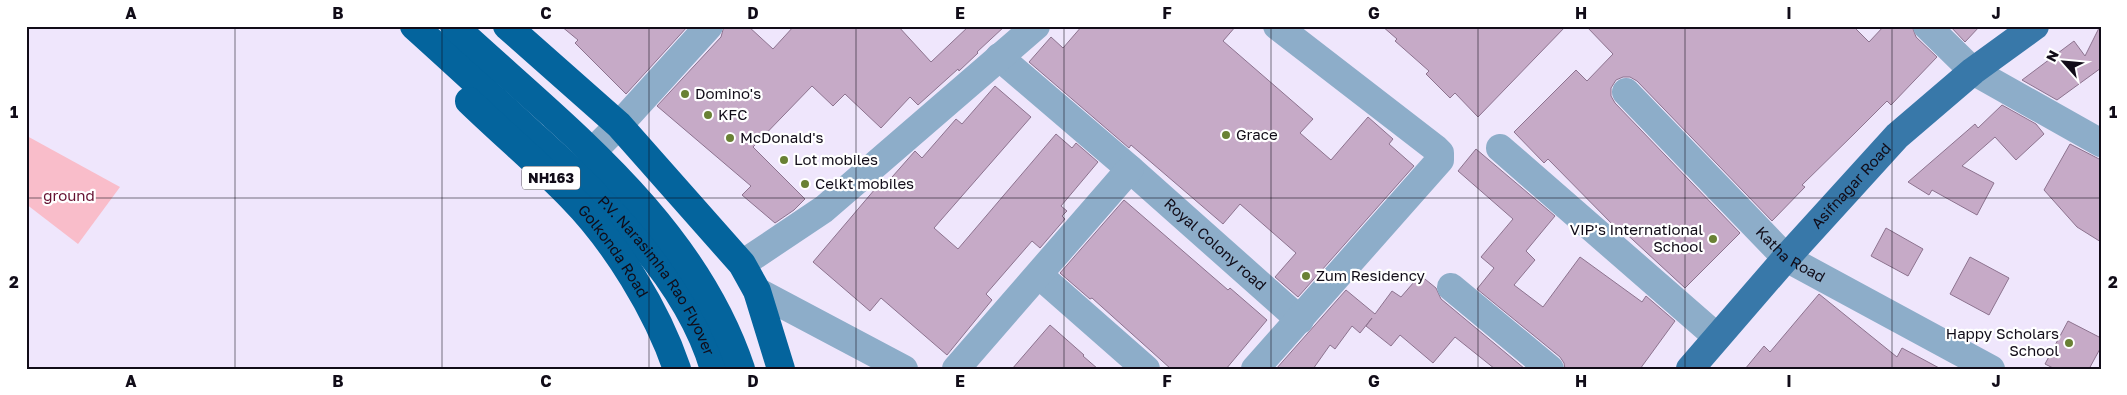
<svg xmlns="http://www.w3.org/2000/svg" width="2127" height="395" font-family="'Golos Text',sans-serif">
<rect width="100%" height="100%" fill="#efe6fc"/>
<path fill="#f9bdca" d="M27 136 120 187 78 244 26 204Z"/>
<path fill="#c6aac7" stroke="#8d738f" d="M561 26H688L626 94 575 43 578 40Z
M724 26H748L773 49 794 26H898L931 62 969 26H1005L977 52 978 53 959 71 958 69 918 105 910 97 881 128 845 94 833 106 812 86 753 147 805 199 794 210 775 223 742 195 751 186 657 106 721 37Z
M1082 26H1236L1223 41 1313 119 1300 133 1331 160 1368 117 1393 139 1389 144 1414 166 1298 297 1275 277 1296 253 1240 204 1223 224 1131 145 1129 148 1029 62 1051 37 1063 48Z
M1382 26H1566L1478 117 1455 93 1450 98 1426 74 1429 71 1395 41 1397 39Z
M1586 26H1853L1869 42 1884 26H1912L1916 37 1937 57 1891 105 1887 101 1855 133 1802 185 1805 187 1772 221 1637 81 1630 77H1623L1616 80 1611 88V96L1615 103 1740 233 1685 288 1620 228 1617 229 1548 159 1544 163 1514 132 1576 70 1587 81 1613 54Z
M1950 26H1980L1965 42Z
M2100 26 2101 68 2057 100 2022 80 2074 41 2085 56Z
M995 86 1031 117 934 228 958 249 1056 134 1072 148 1076 143 1098 162 1061 206 1067 211 1062 216 1065 219 1040 248 1032 241 986 294 992 300 947 355 881 298 870 311 813 262 881 182 885 185 915 151 922 158 956 119 962 124Z
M2002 105 2036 124 2044 134 2016 160 1995 137 1962 166 1994 183 1977 215 1932 190 1929 195 1908 182 1975 124 1978 128Z
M2070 144 2101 160V242L2077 227 2044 190Z
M1476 149 1555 216 1526 251 1535 260 1514 285 1543 307 1580 257 1642 302 1646 296 1675 321 1640 369H1565L1564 363 1560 357 1477 289 1494 268 1481 257 1513 219 1458 171Z
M1124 200 1228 290 1230 288 1267 320 1226 369H1171L1092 298 1090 299 1060 273Z
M1886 228 1923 249 1908 276 1871 256Z
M1970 257 2009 278 1989 315 1950 294Z
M1420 275 1436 288 1441 299 1525 369H1495L1455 337 1433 363 1400 335 1391 346 1366 326 1372 318 1360 333 1352 326 1335 349 1330 345 1313 369H1276L1346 290 1375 314 1392 291 1401 297Z
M1819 294 1897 357 1902 348 1941 369H1745L1764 346 1770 352Z
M2068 321 2101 338V347L2089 369H2055L2045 364Z
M1050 325 1084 355 1083 356 1098 369H1012Z"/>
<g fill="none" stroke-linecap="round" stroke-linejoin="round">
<g stroke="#8dadc9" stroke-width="28">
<path d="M1927 26 1973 71 2101 143"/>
<path id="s1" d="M999 57 1130 169 1300 320"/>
<path id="s2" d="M1626 92 1786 258 1991 369"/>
<path d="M1500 148 1717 337"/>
<path d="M575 169 619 125 709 26"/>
<path d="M742 264 824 209 1036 26"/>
<path d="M1039 275 1146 369"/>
<path d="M1451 287 1550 369"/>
<path d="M757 291 904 369"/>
<path d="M956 369 1130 169"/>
<path d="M1255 369 1440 160V153L1435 148 1277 26"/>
</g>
<path stroke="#3878a9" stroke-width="28" id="s3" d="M1690 369 1786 258 1897 136 1973 71 2035 26"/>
<g stroke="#04649d" stroke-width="28">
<path id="s4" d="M414 26C454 62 493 98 532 134 603 199 686 274 714 369"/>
<path d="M454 26C563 127 692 222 741 369"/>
<path d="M507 26 619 125 742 264 757 291 781 369"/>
<path id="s5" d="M469 101C503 134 539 164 572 198 615 242 657 310 677 369"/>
</g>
</g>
<path fill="none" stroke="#110c18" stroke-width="1" stroke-opacity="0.55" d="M235 26V369M442 26V369M649 26V369M856 26V369M1064 26V369M1271 26V369M1478 26V369M1685 26V369M1892 26V369M26 198H2101"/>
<g fill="#698134" stroke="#fff" stroke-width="2">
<circle cx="685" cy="94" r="5"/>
<circle cx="708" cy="115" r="5"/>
<circle cx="1226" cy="135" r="5"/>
<circle cx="730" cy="138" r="5"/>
<circle cx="784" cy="160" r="5"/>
<circle cx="805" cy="184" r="5"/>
<circle cx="1713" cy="239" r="5"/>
<circle cx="1306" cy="276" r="5"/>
<circle cx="2069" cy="343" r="5"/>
</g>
<g text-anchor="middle" stroke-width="4.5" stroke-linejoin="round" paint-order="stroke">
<rect fill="#fff" stroke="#58555d" stroke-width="1" x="522" y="166.5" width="58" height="23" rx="4"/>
<g font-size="14" font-weight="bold" fill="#110c18">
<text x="551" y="183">NH163</text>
</g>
<g font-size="15" fill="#110c18" stroke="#fff" text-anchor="start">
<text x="695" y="99">Domino's</text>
<text x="718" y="120">KFC</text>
<text x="1236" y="140">Grace</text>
<text x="740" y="143">McDonald's</text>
<text x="794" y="165">Lot mobiles</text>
<text x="815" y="189">Celkt mobiles</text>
<text x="1703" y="235" text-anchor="end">VIP's International<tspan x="1703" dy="17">School</tspan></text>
<text x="1316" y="281">Zum Residency</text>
<text x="2059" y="339" text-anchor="end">Happy Scholars<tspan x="2059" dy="17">School</tspan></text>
</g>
<g font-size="15" fill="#110c18" stroke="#fff">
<text dy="5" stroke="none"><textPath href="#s3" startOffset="244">Asifnagar Road</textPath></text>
<text dy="5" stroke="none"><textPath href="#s1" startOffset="286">Royal Colony road</textPath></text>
<text dy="5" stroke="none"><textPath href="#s5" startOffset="209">Golkonda Road</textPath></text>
<text dy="5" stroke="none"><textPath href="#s2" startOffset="232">Katha Road</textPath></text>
<text dy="5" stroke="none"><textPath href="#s4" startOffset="350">P.V. Narasimha Rao Flyover</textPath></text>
</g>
<g font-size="15" fill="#640f2f" stroke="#fff">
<text x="69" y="201">ground</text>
</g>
</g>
<rect width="2127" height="395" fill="none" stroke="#ffffff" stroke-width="55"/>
<g transform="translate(2064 62) rotate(297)" stroke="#ffffff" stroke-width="4" paint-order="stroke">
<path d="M0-4L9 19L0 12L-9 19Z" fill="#110c18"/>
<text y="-8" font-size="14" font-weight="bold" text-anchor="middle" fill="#110c18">N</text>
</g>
<rect x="28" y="28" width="2072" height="340" fill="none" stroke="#110c18" stroke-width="2"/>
<g font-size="16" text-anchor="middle" font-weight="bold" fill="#110c18">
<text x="131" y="19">A</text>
<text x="338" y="19">B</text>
<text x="546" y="19">C</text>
<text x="753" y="19">D</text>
<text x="960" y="19">E</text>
<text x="1167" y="19">F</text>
<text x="1374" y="19">G</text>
<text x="1581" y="19">H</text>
<text x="1789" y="19">I</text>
<text x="1996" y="19">J</text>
<text x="14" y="118">1</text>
<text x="2113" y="118">1</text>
<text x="14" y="288">2</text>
<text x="2113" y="288">2</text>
<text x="131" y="387">A</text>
<text x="338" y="387">B</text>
<text x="546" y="387">C</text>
<text x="753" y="387">D</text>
<text x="960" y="387">E</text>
<text x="1167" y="387">F</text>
<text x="1374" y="387">G</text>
<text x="1581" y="387">H</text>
<text x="1789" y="387">I</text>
<text x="1996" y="387">J</text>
</g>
</svg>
